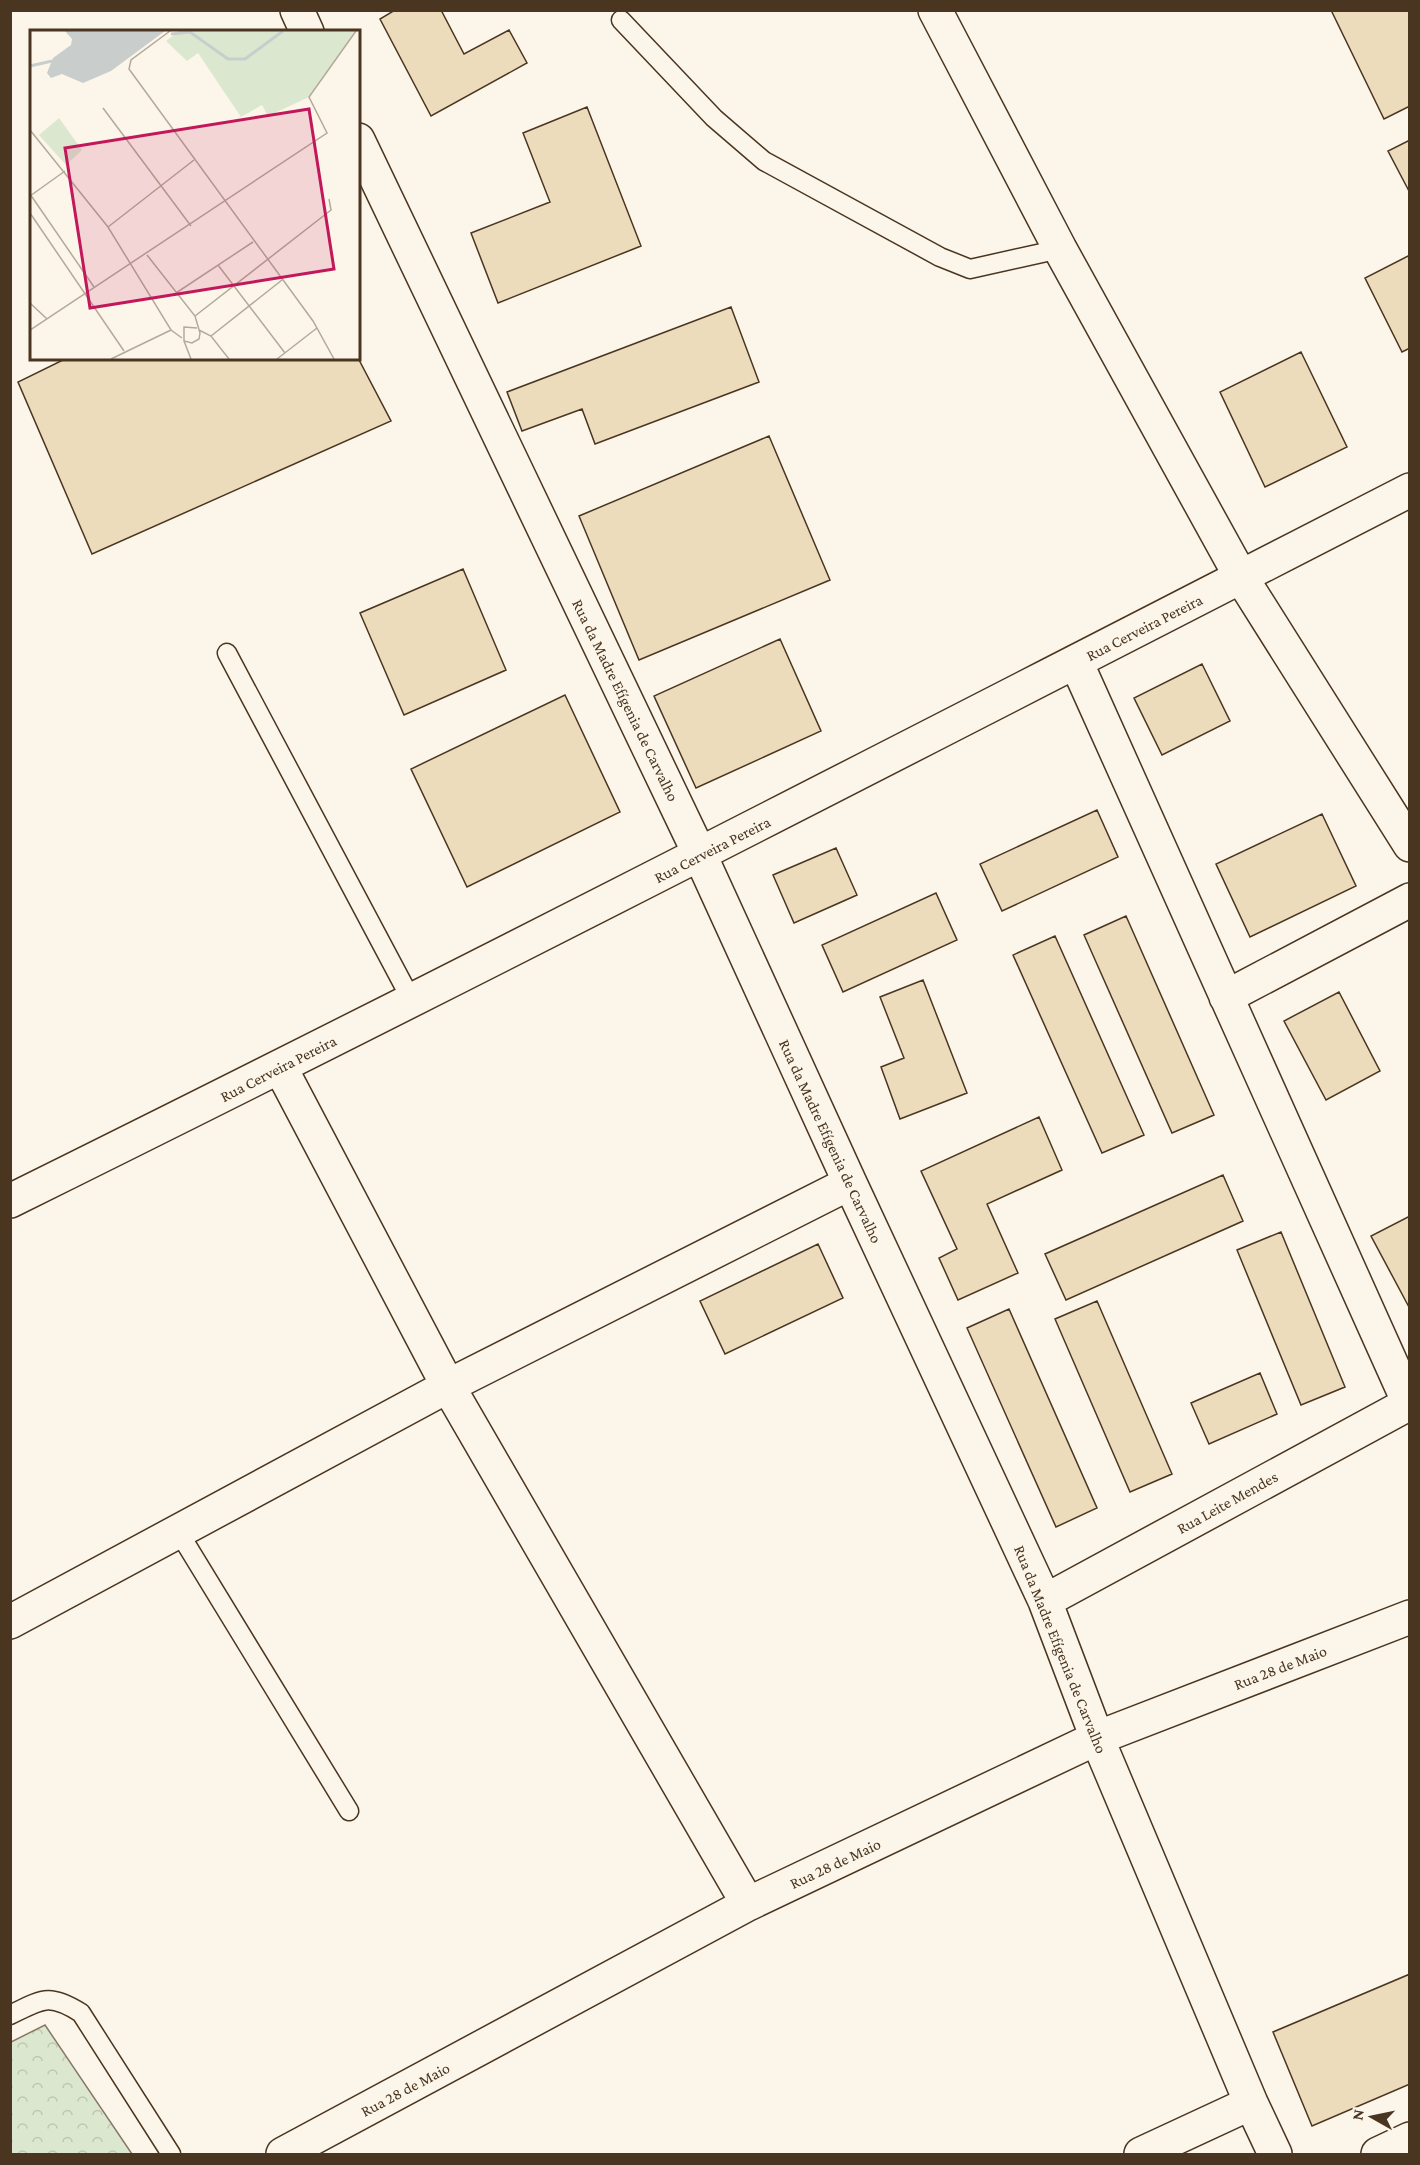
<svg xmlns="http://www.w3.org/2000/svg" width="1420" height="2165" font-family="'Crimson Pro',serif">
<defs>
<pattern id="park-crowns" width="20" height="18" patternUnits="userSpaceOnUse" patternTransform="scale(1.5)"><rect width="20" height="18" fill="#dce7d0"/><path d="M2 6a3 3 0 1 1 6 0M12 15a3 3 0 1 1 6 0" fill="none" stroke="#bec7b2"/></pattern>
</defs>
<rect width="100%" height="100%" fill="#fbf6e9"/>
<path fill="url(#park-crowns)" stroke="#887966" stroke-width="1.5" d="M45 2025 132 2154H11V2042Z"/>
<path fill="#ecdcbc" stroke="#4a3520" stroke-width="1.5" d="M395 10H441L464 54 509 30 527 63 431 116 380 19Z
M1331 10H1410V106L1384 119Z
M587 107 641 246 498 303 471 233 550 202 523 133Z
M1410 140V193L1388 151Z
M1410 255V348L1402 352 1365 278Z
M731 307 759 382 595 444 582 409 522 431 507 392Z
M1301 352 1347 447 1265 487 1220 392Z
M67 358H358L391 421 92 554 18 382Z
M769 436 830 580 639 660 579 516Z
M463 569 506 670 404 715 360 613Z
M780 639 821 731 696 788 654 696Z
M1202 664 1230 721 1162 755 1134 698Z
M565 695 620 812 467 887 411 769Z
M1097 810 1118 857 1002 911 980 864Z
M1322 814 1356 886 1250 937 1216 864Z
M836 848 857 895 794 923 773 875Z
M936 893 957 940 843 992 822 945Z
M1126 916 1214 1115 1172 1133 1084 935Z
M1055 936 1144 1135 1102 1153 1013 955Z
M923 980 967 1093 900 1119 881 1067 904 1058 880 997Z
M1339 992 1380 1071 1326 1100 1284 1021Z
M1039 1117 1062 1170 987 1204 1018 1273 958 1300 939 1258 957 1249 921 1171Z
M1223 1175 1243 1221 1066 1300 1045 1254Z
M1410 1216V1309L1371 1236Z
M1281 1232 1345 1387 1301 1405 1237 1250Z
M818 1244 843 1298 725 1354 700 1301Z
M1097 1301 1172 1474 1130 1492 1055 1319Z
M1009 1309 1097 1508 1056 1527 967 1328Z
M1260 1373 1277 1414 1209 1444 1191 1403Z
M1410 1974V2084L1312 2126 1273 2032Z"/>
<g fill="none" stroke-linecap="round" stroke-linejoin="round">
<g stroke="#4a3520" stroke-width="21">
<path id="service" d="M621 20 714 118 764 161 940 257 970 269 1060 249
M227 653 412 1001
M178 1531 349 1811
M10 2015C43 1999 49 1993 81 2013L171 2154"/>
</g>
<g stroke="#4a3520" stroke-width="36">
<path id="minor" d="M297 10 307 32
M935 10 1060 249 1241 577 1410 845
M358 140 700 855 850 1183 1045 1601 1097 1738 1251 2103 1275 2154
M1076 662 1409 1403
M1226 997 1410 900
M280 1067 448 1386 748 1904
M10 1201C479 969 944 729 1410 490
M1045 1601 1410 1403
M10 1622 448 1386 850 1183
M283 2154 748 1904 1097 1738 1410 1617
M1141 2154 1251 2103
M1378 2154 1410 2139"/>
</g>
<use href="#service" stroke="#fbf6e9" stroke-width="18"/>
<use href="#minor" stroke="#fbf6e9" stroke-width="33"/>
</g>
<g text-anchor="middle" stroke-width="4.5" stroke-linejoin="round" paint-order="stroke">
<g font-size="16" fill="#4a3520" stroke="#fbf6e9">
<text transform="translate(1144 627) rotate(-27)" y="6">Rua Cerveira Pereira</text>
<text transform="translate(626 700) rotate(64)" y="6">Rua da Madre Efígenia de Carvalho</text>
<text transform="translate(712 849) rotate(-27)" y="6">Rua Cerveira Pereira</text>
<text transform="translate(278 1068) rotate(-27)" y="6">Rua Cerveira Pereira</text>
<text transform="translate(831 1141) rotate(65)" y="6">Rua da Madre Efígenia de Carvalho</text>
<text transform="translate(1227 1502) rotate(-29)" y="6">Rua Leite Mendes</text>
<text transform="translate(1061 1649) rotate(68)" y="6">Rua da Madre Efígenia de Carvalho</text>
<text transform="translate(1280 1667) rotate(-21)" y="6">Rua 28 de Maio</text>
<text transform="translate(835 1863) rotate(-25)" y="6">Rua 28 de Maio</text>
<text transform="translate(405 2089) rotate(-28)" y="6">Rua 28 de Maio</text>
</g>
</g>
<g transform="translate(30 30)">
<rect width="330" height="330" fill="#fbf6e9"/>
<path d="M149 1H326L279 67 238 86 232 75 211 87 168 23 157 31 136 11Z" fill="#dce7d0"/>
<path d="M29 88 52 120 36 135 9 105Z" fill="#dce7d0"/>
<path d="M35 1H135L81 41 53 53 32 44 21 48 17 43 23 28 41 15 42 9Z" fill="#c9cecd"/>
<path fill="none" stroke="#c9cecd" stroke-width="3" d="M141 4 160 2 198 29H215L253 1M0 36 22 31"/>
<path fill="none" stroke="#b4a999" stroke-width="1.5" d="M140 1 101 30 99 39 283 291 304 329M73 78 161 196M0 100 78 197 141 300 152 308M0 164 64 257M0 166 35 141M0 183 94 321M78 197 164 130M117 225 165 286 170 303 169 309 162 313 154 311V297L167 298M188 235 255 323M146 263 223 212M0 273 17 289M165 286 301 180 299 169M0 300 297 103 279 67 326 1M169 300 181 306 199 329M181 306 252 250M154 311 161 329M81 329 141 300M247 329 287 298"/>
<path fill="#c2185b" fill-opacity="0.15" stroke="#c2185b" stroke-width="3" d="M279 79 304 239 60 278 35 118Z"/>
<rect width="330" height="330" fill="none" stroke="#4a3520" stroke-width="3"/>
</g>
<rect width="1420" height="2165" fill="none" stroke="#4a3520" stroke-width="24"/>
<g transform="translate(1372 2117) rotate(279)" stroke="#fbf6e9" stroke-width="4.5" paint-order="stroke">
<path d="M0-4.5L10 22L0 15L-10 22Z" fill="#4a3520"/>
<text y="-9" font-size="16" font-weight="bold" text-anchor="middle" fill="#4a3520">N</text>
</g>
</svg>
